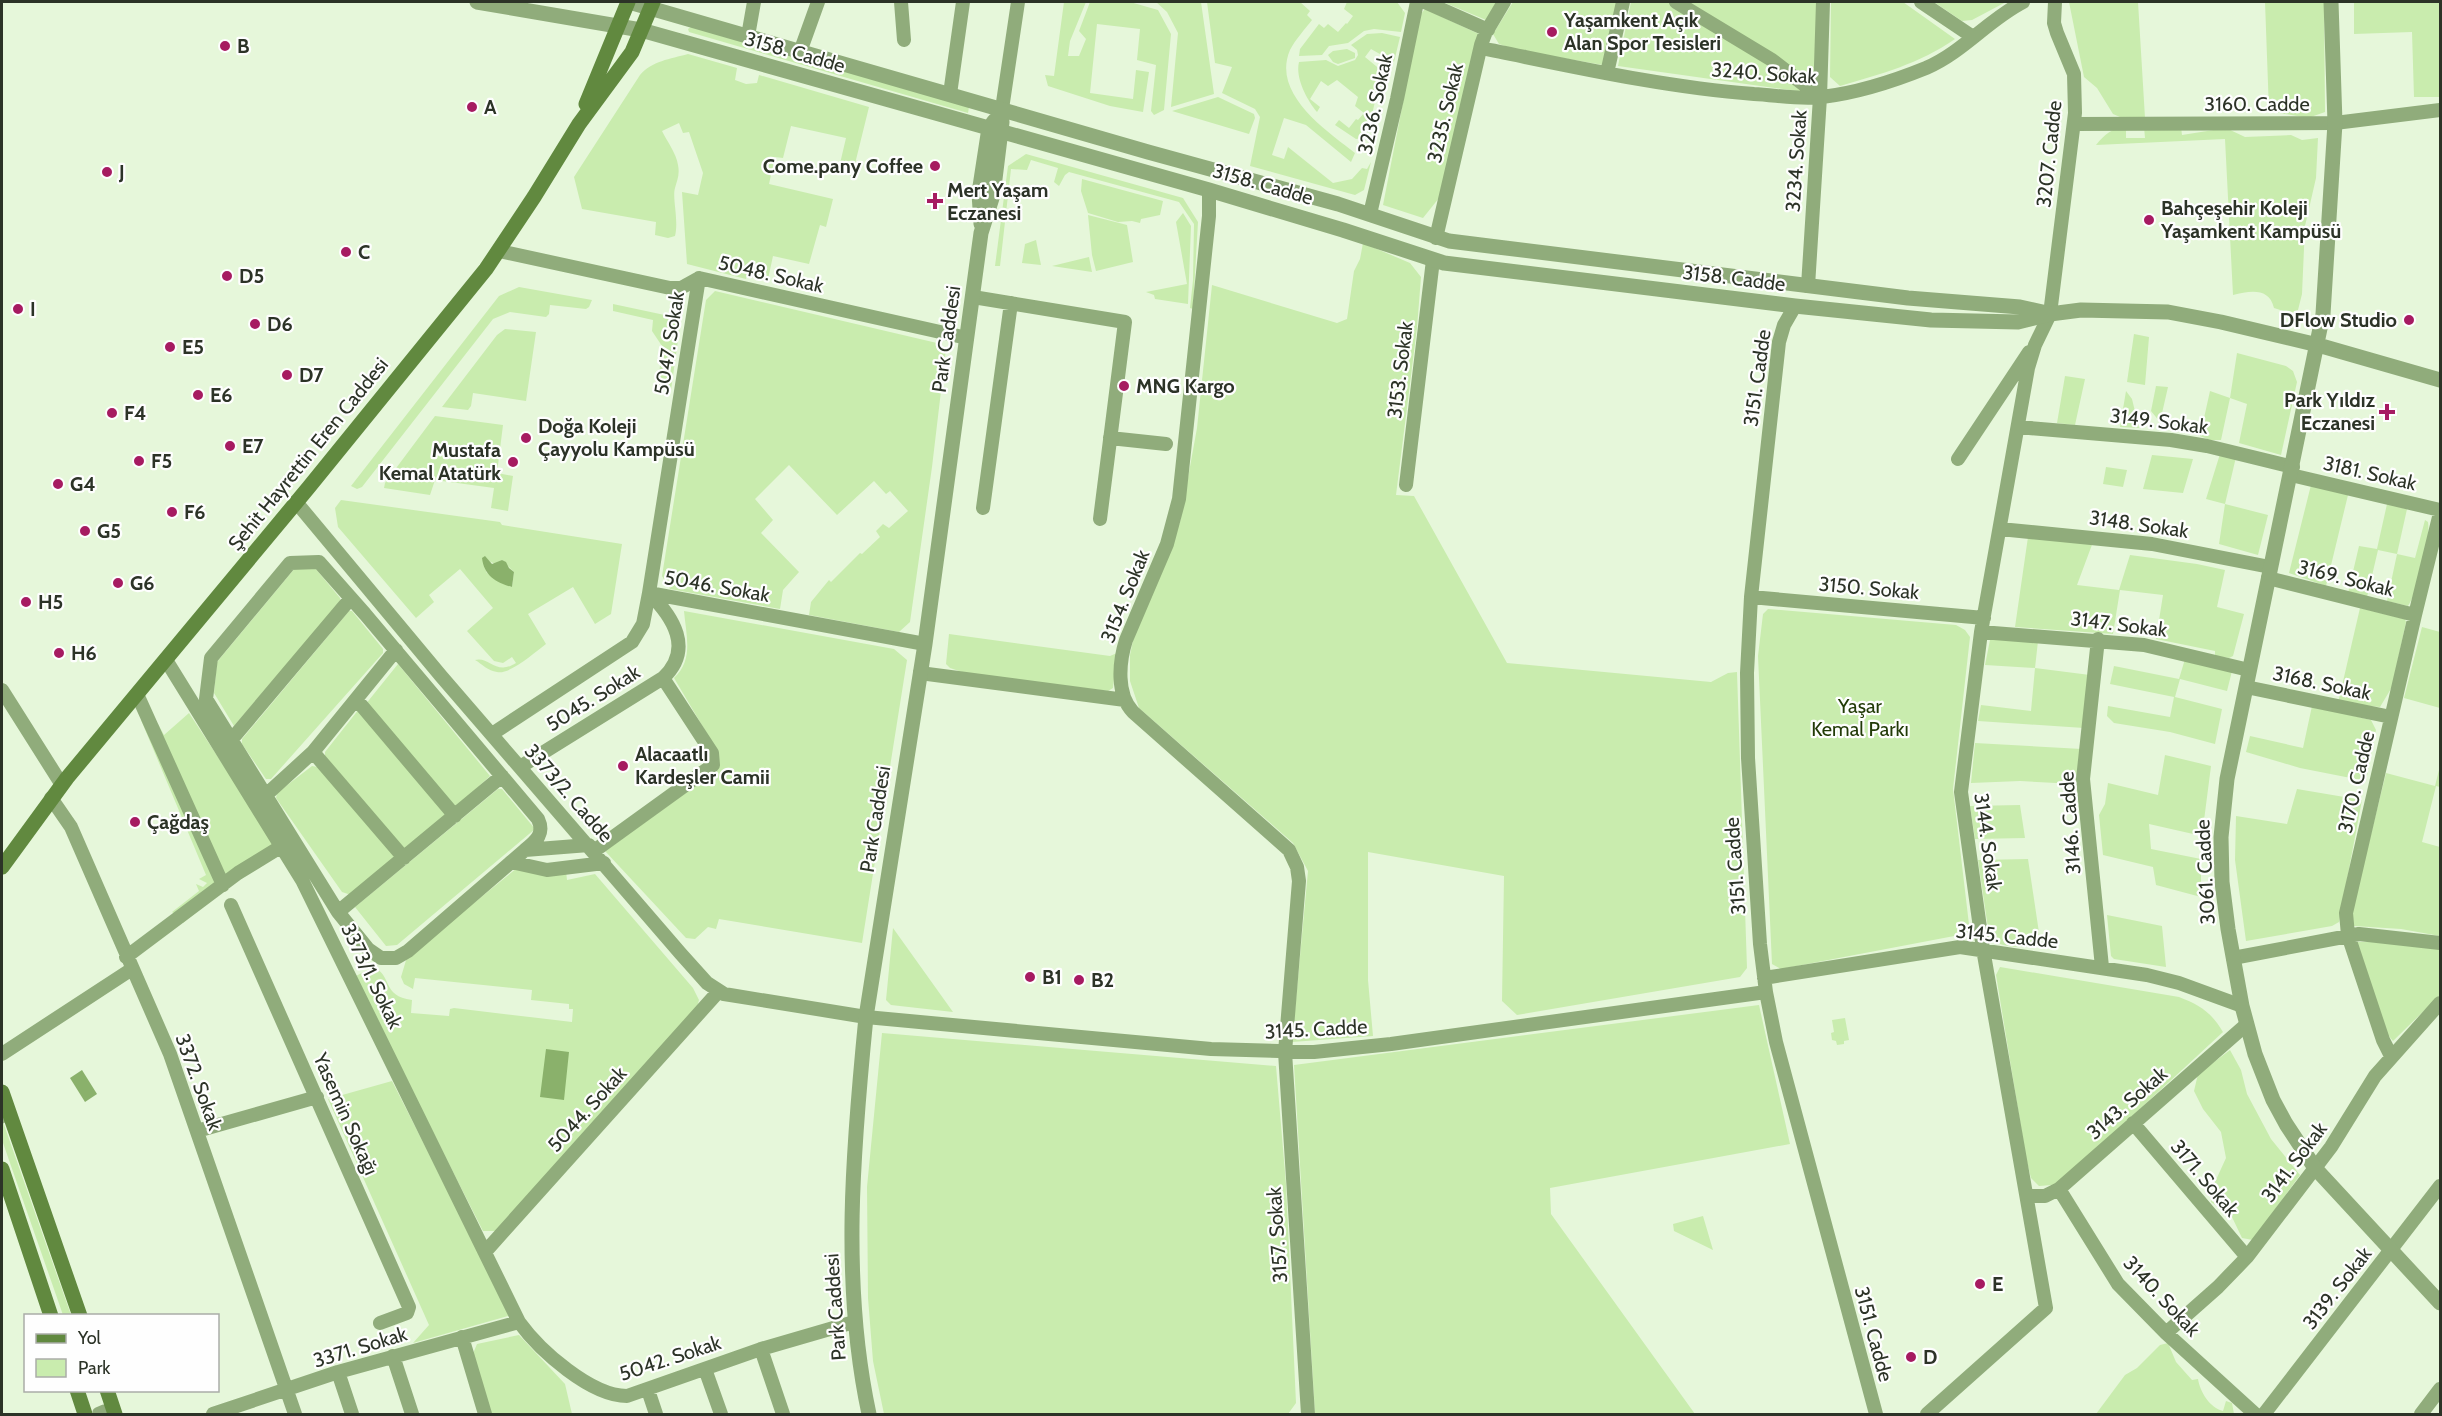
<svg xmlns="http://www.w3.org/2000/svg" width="2442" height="1416" font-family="Cabin,sans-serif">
<rect width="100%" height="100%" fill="#e6f7da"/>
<path fill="#c9ecae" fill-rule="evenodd" d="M1064 2H1086L1070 41 1068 56H1079L1086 39 1079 31 1090 2H1130L1158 10 1171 34 1164 110 1154 115 1151 111 1156 65 1137 60 1140 29 1097 24 1090 93 1133 99 1136 70 1149 72 1143 112 1110 106 1048 86 1045 75 1054 76Z
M1156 2H1201L1214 94 1171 107 1178 33 1167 12Z
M1207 2H1300L1310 11 1307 15 1312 20C1305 29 1295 40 1290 50 1271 94 1327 131 1355 153L1351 162 1306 125 1284 118 1272 155 1284 159 1288 147 1333 183 1352 179 1362 168 1367 169 1371 162 1364 190 1355 195 1250 166 1260 117 1255 109 1222 93 1232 67 1215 63Z
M1347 2H1397L1405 13 1401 32 1374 29 1364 31 1348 43 1329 46 1322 55 1299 56 1300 49 1319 24 1324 28 1328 24 1338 32 1346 23 1347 24 1353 16 1344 9Z
M1443 2H1500L1486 20Z
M1513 2H1618L1603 65 1517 50 1499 44 1493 34Z
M1631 2H1817L1816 88 1804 92 1618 66Z
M1831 2H1903L1955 39C1919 64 1881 74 1840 86L1830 77Z
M1934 2H2006L1972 20 1962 21Z
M2069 2H2138L2145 118 2120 117 2113 114 2097 88 2084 77Z
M2265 2H2324L2325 112 2308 118 2269 111Z
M2354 2H2440V97H2414L2412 32 2354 34Z
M1425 9 1479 34 1439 198 1423 218 1383 205 1420 15Z
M691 27 969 107 968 113 689 32 688 29Z
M1382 33 1400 37 1394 62 1371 49 1365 57 1382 71 1368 132 1363 138 1356 139 1335 125 1339 120 1349 128 1356 119 1358 120 1364 113 1355 106 1358 97 1337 80 1328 86 1321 81 1310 99 1320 107 1317 112C1307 100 1295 78 1299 62L1326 60 1338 66 1355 60 1358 55 1357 50 1351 45 1367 34Z
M1347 49 1355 53V58L1338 64 1333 62 1328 55 1333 51Z
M688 54 737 68 735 80 746 84 757 83 759 75 869 107 852 176 838 172 846 138 791 126 783 158 775 157 769 184 833 199 826 227 820 225 809 264 773 256 768 279 748 274 746 279 687 264 682 192 698 195 703 173 689 132 683 133 679 123 662 131C668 143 676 153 678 165 680 175 677 180 675 188 672 198 679 220 675 236L668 238 655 235 656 222 582 209 574 177 640 75C652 61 670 59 688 54Z
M1218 97 1254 114 1255 118 1249 134 1172 111Z
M2126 127V138H2145L2144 127H2181L2182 135 2226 128 2245 137 2291 135 2302 140 2318 138 2316 178 2305 226 2302 294 2298 310 2290 313 2274 308C2269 287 2250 291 2233 295L2225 139 2096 145C2105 134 2112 128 2126 127Z
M1026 154 1183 198 1198 222 1193 309 1190 308 1193 280 1194 224 1179 202 1069 172 1065 175 1059 186 1054 182 1058 168 1031 160 1027 170 1011 169 1000 266H995L1008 166Z
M1082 179 1163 201 1160 215 1141 219 1140 223 1132 221 1118 222 1088 213 1081 191Z
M1183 213 1191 226 1188 304 1155 299 1154 295 1146 292 1187 284 1176 222Z
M1088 215 1127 225 1133 262 1096 271 1092 255Z
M1036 240 1041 265 1022 263 1025 244Z
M1363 243 1410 263 1421 277 1417 328 1396 495 1414 496 1507 663 1711 682 1728 673 1737 672 1747 968 1740 977 1517 1015 1502 1001 1504 876 1368 852V980L1373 1036 1292 1042 1308 871 1293 843 1139 708 1130 681V655L1135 631 1180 522 1197 428 1212 285 1337 323 1347 319 1354 271 1360 259Z
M1089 257 1092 272 1052 266Z
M519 287 592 300 589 307 586 309 550 305 549 314 546 317 510 312 493 319 362 487 357 489 351 486 499 296Z
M715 291 937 343 946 349 932 467 910 622 899 632 809 615 811 602 829 580 831 582 860 553 862 554 880 537 876 531 883 524 889 528 908 511 890 491 886 494 874 481 837 515 789 465 755 499 773 520 761 533 799 572 783 590 780 609 670 589 662 576 706 300Z
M613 304 674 317 680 326 671 390 661 389 658 385 662 346 652 331 653 320 613 311Z
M505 329 536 332 526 401 473 393 471 406 468 410 442 407 497 335Z
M2134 334 2149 337 2145 385 2127 382Z
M2237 353 2286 366 2293 371 2297 382 2281 455 2239 443 2247 404 2230 398 2221 440H2210L2200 436 2210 391 2230 398Z
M2065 376 2085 379 2075 425 2057 423Z
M2156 386 2168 387 2160 422 2151 411Z
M2126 391 2132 399 2139 428 2120 427Z
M435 416 503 425 497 473 513 476 508 511 491 508 494 488 435 480 430 495 384 488 385 483Z
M2220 454 2236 457 2225 504 2268 515 2258 555 2219 544 2225 504 2206 499Z
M2152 455 2193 459 2183 493 2143 489Z
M2106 467 2127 470 2123 487 2103 484Z
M2311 485 2348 495 2326 586 2289 573Z
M341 500 500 522 502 525 622 544 611 614 595 624 573 587 528 614 546 644C535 652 510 675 497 672 488 671 482 664 475 660 489 656 496 676 516 663L512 657 503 663 494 661 467 631 493 608 460 569 429 595 434 602 416 618 338 527 335 508ZM502 560 514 572 512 587 499 582 486 572 489 561 495 564Z
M2387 504 2407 509 2397 554 2415 558 2425 520 2428 522C2431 538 2417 594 2408 606L2387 601 2397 554 2378 550 2367 597 2348 593 2359 546 2377 549Z
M2028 537 2093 542 2077 585 2119 590 2130 555 2197 564 2225 570 2217 607 2244 614 2233 656 2229 658 2215 656V651L2156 639 2163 595 2120 590 2113 634 2015 627Z
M295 568H315L340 598V602L234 726 214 693 217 662Z
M2360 608 2405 619 2406 622 2392 687 2380 707 2338 703Z
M1768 609 1956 625 1965 630 1970 637 1953 789 1970 933 1781 969 1772 964 1758 656 1763 614Z
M349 611H352L383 649V653L271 779H266L242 744V739Z
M684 611 894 649 907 660 862 943 719 919 716 929 708 927 695 939 686 938 605 851 712 774 718 765 719 754 674 678C694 660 686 635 684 611Z
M2422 627 2440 632V708L2404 698Z
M949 634 1110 656 1117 653 1113 688 1108 691 965 673 950 668 946 664Z
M1994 639 2038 641 2035 668 2090 675 2084 728 1978 721 1981 705 2031 711 2035 668 1985 665 1990 640Z
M2185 659 2232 671 2227 691 2180 679 2175 697 2222 709 2215 744 2170 732 2114 723 2107 716 2108 706 2170 717 2174 697 2110 684 2114 666 2179 679Z
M398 664 490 776 454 809 365 705Z
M2312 706 2371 720 2376 730 2366 781 2300 768 2246 752 2250 736 2303 748Z
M359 709 447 814 408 849 403 848 325 756V752Z
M189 713 282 854 239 878 183 923 178 916 172 912 199 891 196 884 203 887 207 883 199 879 206 875 141 720 158 724 164 735Z
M1975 743 2082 749 2075 784 2020 781 1971 783Z
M2165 755 2211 766 2202 836 2149 824 2151 849 2201 859V897L2156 885 2153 867 2103 855 2099 815 2105 804 2108 783 2158 795Z
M312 766 318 767 397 858 351 895 342 892 276 798 277 793Z
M2440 766V787L2436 786 2422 842 2440 847V936L2401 929 2354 926 2350 919 2386 773 2435 786Z
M498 789H502L535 829 397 945 386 946 355 907Z
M2297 789 2362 800 2339 922 2332 926 2246 941 2235 860 2236 816 2287 824Z
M2020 805 2025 838 1975 839 1970 806Z
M2028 859 2041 946C2025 946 1998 951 1989 935L1978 860Z
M517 868 566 871 567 880 595 874 693 988 699 1000 696 1011 496 1231H483L354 977 373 967C393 975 381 996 412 1000L411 1013 449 1016 450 1009 454 1008 572 1022 573 1009H569V1004L531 1000 532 990 415 978 413 989 404 984 401 977 407 957Z
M2107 915 2162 926 2166 967 2114 959 2111 956Z
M893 928 953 1012 891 1005 886 1000Z
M2355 942H2403L2440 948V995L2393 1041 2384 1030Z
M2000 967 2179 997C2200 1005 2212 1013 2223 1032L2061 1182 2052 1185 2039 1186 2031 1178 2026 1158 1996 975Z
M1759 1005 1790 1144 1550 1188 1551 1214 1695 1414H1315L1294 1065Z
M1845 1018 1849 1040 1844 1041V1044L1837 1045 1836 1041 1832 1040 1831 1033 1834 1032 1832 1020Z
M882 1033 1276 1066 1286 1184 1296 1403 1288 1414H884L873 1361 868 1298 867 1187Z
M2230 1050 2241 1070 2247 1094 2271 1139 2300 1175 2253 1240 2242 1238 2232 1217 2211 1202 2215 1182 2226 1158 2221 1132 2203 1109 2194 1091 2198 1074Z
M392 1081 509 1311 508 1316 413 1343 429 1325 328 1099Z
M2 1119 71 1315H63L2 1140Z
M1703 1216 1713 1250 1674 1231 1673 1224Z
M519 1335 565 1384 572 1414H491L472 1356 477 1344Z
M2168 1343 2176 1362 2192 1380 2198 1379C2200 1392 2210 1408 2223 1411L2226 1401 2232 1403 2234 1414H2096L2125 1375 2137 1368 2160 1345Z"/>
<path fill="#8ab16b" d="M485 556 492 564 502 560 506 562 509 568 514 572 512 587C497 583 484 576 482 558Z
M546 1049 569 1052 564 1100 540 1097Z
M82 1070 97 1094 85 1102 70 1078Z"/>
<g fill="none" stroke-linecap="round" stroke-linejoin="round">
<path stroke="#90ac7b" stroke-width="9" d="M2 1118V1119
M98 1414 97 1412 104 1409 106 1414"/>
<path stroke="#90ac7b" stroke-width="14" d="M901 2 904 40
M1425 2 1488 30
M1676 2 1772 60 1820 97
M1921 2 1973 37
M748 36 754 2
M1481 48C1571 66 1662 87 1754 94 1776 95 1800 100 1822 97 1856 93 1894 81 1926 68 1963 52 1988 20 2023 2
M800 52 818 2
M1607 73 1623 2
M950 94 963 2
M1002 109 1018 2
M2074 124 2335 123 2440 110
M1209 190V216L1179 499 1167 544 1126 640C1119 662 1116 694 1133 712L1289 850 1297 867 1299 881 1285 1052 1308 1414
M1370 214 1397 99 1417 2
M1436 238 1481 45 1485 34 1504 2
M499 251 670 288H681L699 278 967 338
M1808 286 1820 97 1823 2
M973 297 1125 322 1100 519
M1795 306 1784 325 1779 342 1751 597 1747 673 1748 758 1760 944 1766 992 1776 1042 1876 1414
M2018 427 2171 440 2207 446 2293 467
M1110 438 1166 444
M1958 459 2029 352
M2291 475 2440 510
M1406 485 1433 260
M296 502 441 676 681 954 707 983 724 994 866 1017 1211 1049 1314 1052 1391 1044 1766 992
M983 508 1011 303
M2000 529 2152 544 2270 567
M2268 578 2415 615
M1751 597 1984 618
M1981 632 2144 645 2249 670
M2098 639 2083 779 2102 967
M166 660 302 880 519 1322C540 1351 591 1396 627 1396L761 1349 854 1322
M920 673 1125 700
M2246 687 2391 717
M2 690 62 785
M137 694 223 885
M356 699 455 816
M492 734 632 642 643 624 649 593 925 644
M232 739 351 598
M313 752 404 858
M520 767 663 678C694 649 673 617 649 593L699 278
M267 794 313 752 396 650
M51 798 71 827 170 1054 295 1414
M525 850C536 841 545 834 538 819L365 614 319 562 290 563 211 658 206 699 338 912 368 949 381 958H396L408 951 525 850 589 845
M594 851 713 765 712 753 663 678
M511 862 547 870 604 863
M231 905 409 1307 407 1313 380 1323
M338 912 502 776
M126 957 238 873 282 846
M2233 958 2359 934 2440 943
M1764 978 1960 947 2147 975 2179 983 2242 1006
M2 1054 132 969
M2391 1056 2383 1040 2348 935 2346 913 2415 615 2440 513
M2133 1123 2247 1257
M197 1131 317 1097
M2059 1189 2118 1284 2166 1333 2255 1414
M2027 1196H2045L2059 1189 2247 1024
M485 1252 719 991
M2166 1333 2218 1287 2247 1257 2331 1147 2375 1076 2440 1003
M462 1337 485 1414
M761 1349 783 1414
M393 1356 412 1414
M705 1369 721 1414
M338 1372 352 1414
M648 1390 656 1414
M213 1414 338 1372 519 1322
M1927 1414 2046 1308 1983 949 1961 792 1981 632 2028 368 2035 345 2050 314 2075 113 2074 74 2057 33 2054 23 2055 2
M2264 1414 2440 1186
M2421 1414 2440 1389"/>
<path stroke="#90ac7b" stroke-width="15" d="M477 2 641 30 1209 190 1343 230 1444 263 1795 306 1931 320 2018 322 2050 314 2081 310 2168 312 2221 322 2318 345 2440 380
M629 2 1148 152 1338 204 1449 241 1908 298 2020 307 2047 313
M2331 2 2335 123 2323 314 2227 779 2221 837 2222 882 2228 929 2242 1006 2255 1054 2273 1100 2286 1124 2315 1168 2440 1303
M981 224 979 193 989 128 994 121
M869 1414C841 1284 853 1148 866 1017L925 644 981 233 993 195 1002 122"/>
<path stroke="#61893f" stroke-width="15" d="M586 104 628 2
M2 867 67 778 309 487 486 269 534 197 579 124 632 52 653 2
M2 1092 80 1316
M2 1169 51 1316
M77 1390 85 1414
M107 1390 115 1414"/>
</g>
<g fill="#a61b61" stroke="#fefefe" stroke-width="2">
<circle cx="1552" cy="32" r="6"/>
<circle cx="225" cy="46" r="6"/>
<circle cx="472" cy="107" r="6"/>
<circle cx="935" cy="166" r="6"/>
<circle cx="107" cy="172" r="6"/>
<path d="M932 192h6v6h6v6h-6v6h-6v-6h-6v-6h6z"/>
<circle cx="2149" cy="220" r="6"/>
<circle cx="346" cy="252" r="6"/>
<circle cx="227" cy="276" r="6"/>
<circle cx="18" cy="309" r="6"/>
<circle cx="2409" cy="320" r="6"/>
<circle cx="255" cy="324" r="6"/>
<circle cx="170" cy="347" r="6"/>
<circle cx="287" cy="375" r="6"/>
<circle cx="1124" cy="386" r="6"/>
<circle cx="198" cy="395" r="6"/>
<path d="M2384 403h6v6h6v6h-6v6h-6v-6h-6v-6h6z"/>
<circle cx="112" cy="413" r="6"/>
<circle cx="526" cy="438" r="6"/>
<circle cx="230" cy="446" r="6"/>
<circle cx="139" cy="461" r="6"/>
<circle cx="513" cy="462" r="6"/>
<circle cx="58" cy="484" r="6"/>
<circle cx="172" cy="512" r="6"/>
<circle cx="85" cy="531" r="6"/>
<circle cx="118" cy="583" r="6"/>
<circle cx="26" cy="602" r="6"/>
<circle cx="59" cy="653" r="6"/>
<circle cx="623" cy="766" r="6"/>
<circle cx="135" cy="822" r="6"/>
<circle cx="1030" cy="977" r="6"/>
<circle cx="1079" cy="980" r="6"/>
<circle cx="1980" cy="1284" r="6"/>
<circle cx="1911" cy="1357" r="6"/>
</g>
<g text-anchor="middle" stroke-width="4.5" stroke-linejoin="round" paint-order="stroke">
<g font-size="20" font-weight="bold" fill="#2c3327" stroke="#fefefe" text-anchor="start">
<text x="1564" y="27">Yaşamkent Açık<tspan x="1564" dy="23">Alan Spor Tesisleri</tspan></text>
<text x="237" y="53">B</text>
<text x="484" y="114">A</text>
<text x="923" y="173" text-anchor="end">Come.pany Coffee</text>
<text x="119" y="179">J</text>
<text x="947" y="197">Mert Yaşam<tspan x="947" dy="23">Eczanesi</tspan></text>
<text x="2161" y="215">Bahçeşehir Koleji<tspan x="2161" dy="23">Yaşamkent Kampüsü</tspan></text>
<text x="358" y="259">C</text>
<text x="239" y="283">D5</text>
<text x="30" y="316">I</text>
<text x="2397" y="327" text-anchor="end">DFlow Studio</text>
<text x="267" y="331">D6</text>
<text x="182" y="354">E5</text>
<text x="299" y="382">D7</text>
<text x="1136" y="393">MNG Kargo</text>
<text x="210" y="402">E6</text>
<text x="2375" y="407" text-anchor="end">Park Yıldız<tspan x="2375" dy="23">Eczanesi</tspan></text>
<text x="124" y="420">F4</text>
<text x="538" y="433">Doğa Koleji<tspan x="538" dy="23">Çayyolu Kampüsü</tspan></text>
<text x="242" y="453">E7</text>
<text x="501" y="457" text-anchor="end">Mustafa<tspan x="501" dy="23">Kemal Atatürk</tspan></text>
<text x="151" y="468">F5</text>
<text x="70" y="491">G4</text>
<text x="184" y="519">F6</text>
<text x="97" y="538">G5</text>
<text x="130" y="590">G6</text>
<text x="38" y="609">H5</text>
<text x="71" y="660">H6</text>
<text x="635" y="761">Alacaatlı<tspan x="635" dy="23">Kardeşler Camii</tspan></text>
<text x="147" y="829">Çağdaş</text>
<text x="1042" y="984">B1</text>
<text x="1091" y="987">B2</text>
<text x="1992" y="1291">E</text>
<text x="1923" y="1364">D</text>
</g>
<g font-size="20" fill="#2c3327" stroke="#fefefe">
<text transform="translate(795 52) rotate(16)" y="7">3158. Cadde</text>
<text transform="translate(1764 73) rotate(4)" y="7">3240. Sokak</text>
<text transform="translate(1375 104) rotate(-78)" y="7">3236. Sokak</text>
<text x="2257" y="111">3160. Cadde</text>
<text transform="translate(1445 113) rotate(-77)" y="7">3235. Sokak</text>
<text transform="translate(2049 154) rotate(-84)" y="7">3207. Cadde</text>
<text transform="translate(1796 161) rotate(-86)" y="7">3234. Sokak</text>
<text transform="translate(1263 184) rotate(16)" y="7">3158. Cadde</text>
<text transform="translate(771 274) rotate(13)" y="7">5048. Sokak</text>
<text transform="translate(1734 278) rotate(7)" y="7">3158. Cadde</text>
<text transform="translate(946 339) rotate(-82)" y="7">Park Caddesi</text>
<text transform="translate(669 343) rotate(-81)" y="7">5047. Sokak</text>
<text transform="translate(1400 370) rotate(-83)" y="7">3153. Sokak</text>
<text transform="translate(1757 378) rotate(-82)" y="7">3151. Cadde</text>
<text transform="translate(2159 421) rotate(7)" y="7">3149. Sokak</text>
<text transform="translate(308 454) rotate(-51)" y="7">Şehit Hayrettin Eren Caddesi</text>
<text transform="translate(2370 473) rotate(13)" y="7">3181. Sokak</text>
<text transform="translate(2139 524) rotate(8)" y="7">3148. Sokak</text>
<text transform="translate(2346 578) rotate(14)" y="7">3169. Sokak</text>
<text transform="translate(717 586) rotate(10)" y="7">5046. Sokak</text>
<text transform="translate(1869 588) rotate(5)" y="7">3150. Sokak</text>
<text transform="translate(1125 596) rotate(-68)" y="7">3154. Sokak</text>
<text transform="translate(2119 624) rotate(7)" y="7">3147. Sokak</text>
<text transform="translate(2322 683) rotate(12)" y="7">3168. Sokak</text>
<text transform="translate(593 698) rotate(-32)" y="7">5045. Sokak</text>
<text transform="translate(2356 782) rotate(-77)" y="7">3170. Cadde</text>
<text transform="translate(569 793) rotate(49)" y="7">3373/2. Cadde</text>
<text transform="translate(875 819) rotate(-81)" y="7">Park Caddesi</text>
<text transform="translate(2070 823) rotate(-94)" y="7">3146. Cadde</text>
<text transform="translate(1988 842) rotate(82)" y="7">3144. Sokak</text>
<text transform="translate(1735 866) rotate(-94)" y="7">3151. Cadde</text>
<text transform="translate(2205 872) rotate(-93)" y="7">3061. Cadde</text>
<text transform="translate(2007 936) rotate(6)" y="7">3145. Cadde</text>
<text transform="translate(372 976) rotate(64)" y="7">3373/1. Sokak</text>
<text transform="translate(1316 1029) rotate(-3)" y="7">3145. Cadde</text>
<text transform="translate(199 1082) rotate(70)" y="7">3372. Sokak</text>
<text transform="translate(2127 1103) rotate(-41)" y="7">3143. Sokak</text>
<text transform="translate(587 1109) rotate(-48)" y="7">5044. Sokak</text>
<text transform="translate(346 1114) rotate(66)" y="7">Yasemin Sokağı</text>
<text transform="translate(2294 1162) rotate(-53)" y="7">3141. Sokak</text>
<text transform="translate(2205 1178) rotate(50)" y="7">3171. Sokak</text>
<text transform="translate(1277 1235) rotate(-94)" y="7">3157. Sokak</text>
<text transform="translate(2337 1288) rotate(-52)" y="7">3139. Sokak</text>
<text transform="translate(2162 1296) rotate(47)" y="7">3140. Sokak</text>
<text transform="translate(835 1307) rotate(-94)" y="7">Park Caddesi</text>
<text transform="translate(1874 1334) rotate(75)" y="7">3151. Cadde</text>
<text transform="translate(360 1347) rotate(-17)" y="7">3371. Sokak</text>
<text transform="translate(670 1358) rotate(-18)" y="7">5042. Sokak</text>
</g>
<g font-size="20" fill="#223b07" stroke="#fefefe">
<text x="1860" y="713">Yaşar<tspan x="1860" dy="23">Kemal Parkı</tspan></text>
</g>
</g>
<rect width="2442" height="1416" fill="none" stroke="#2c3327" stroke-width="6"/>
<rect x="24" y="1314" width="195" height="78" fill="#fefefe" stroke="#aaada8" stroke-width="1.5"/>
<rect x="36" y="1334" width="30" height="9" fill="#61893f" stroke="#aaada8" stroke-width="1.5"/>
<text x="78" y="1344" font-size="18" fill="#2c3327">Yol</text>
<rect x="36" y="1359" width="30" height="18" fill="#c9ecae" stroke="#aaada8" stroke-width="1.5"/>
<text x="78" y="1374" font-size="18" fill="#2c3327">Park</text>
</svg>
